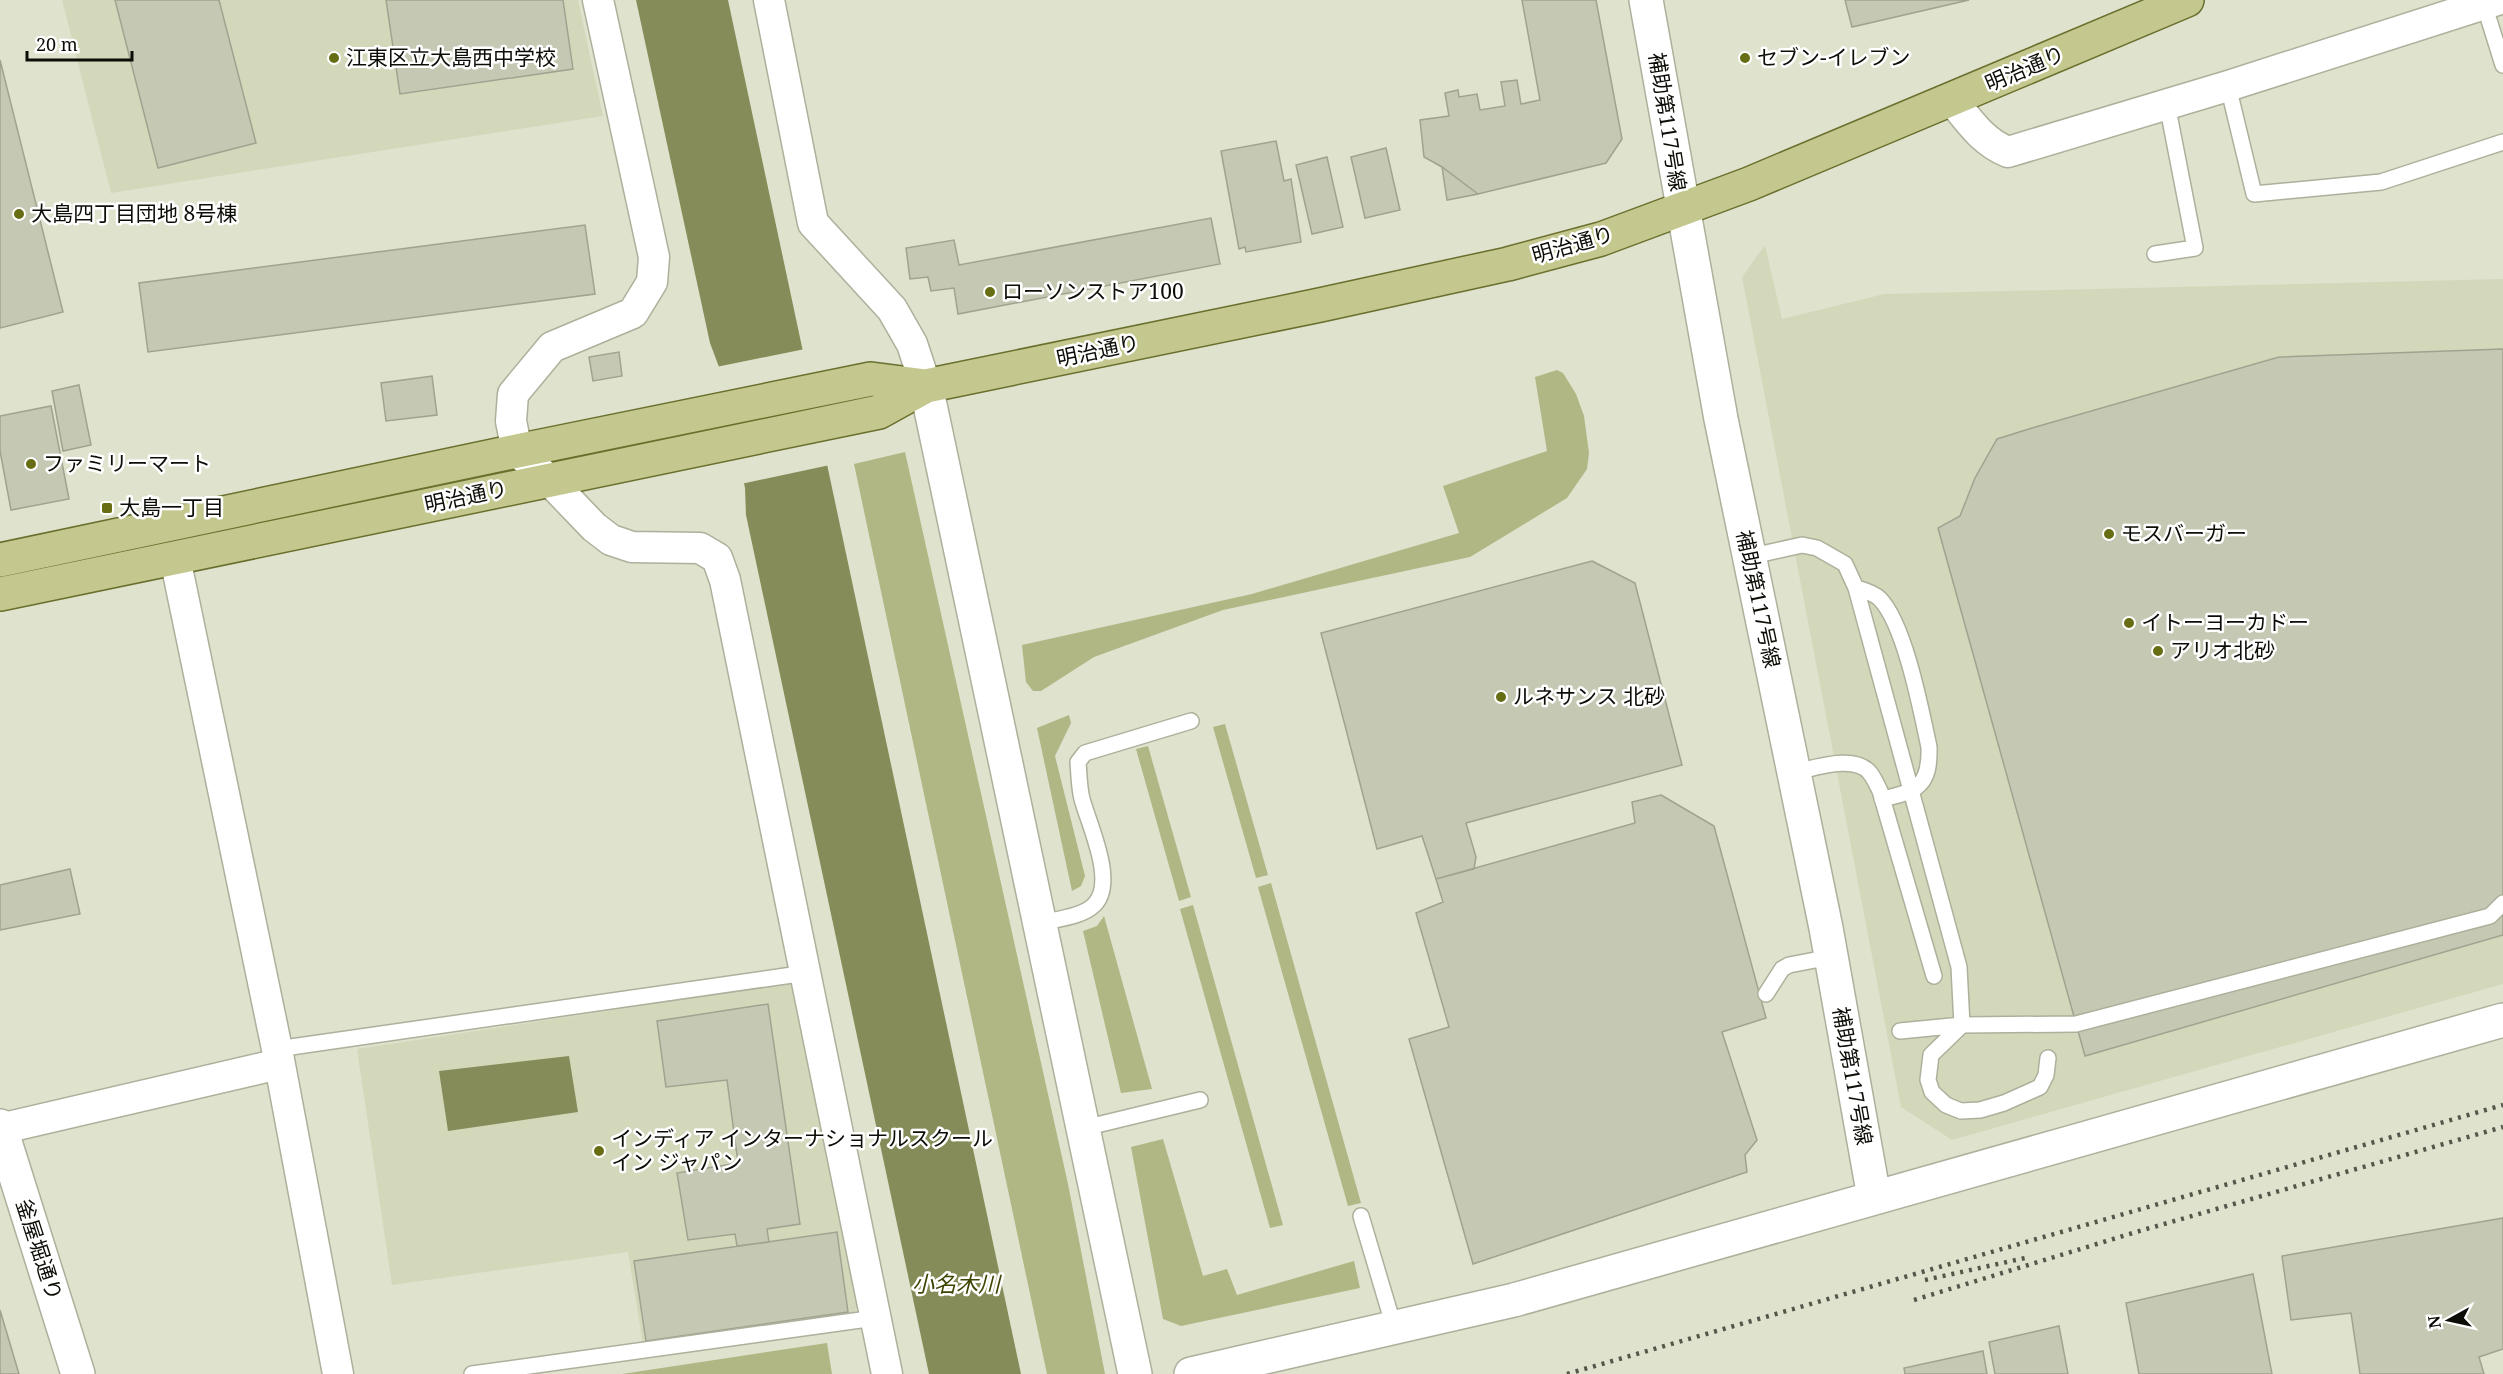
<svg xmlns="http://www.w3.org/2000/svg" width="2503" height="1374" font-family="'Noto Serif','Noto Sans JP',serif">
<rect width="100%" height="100%" fill="#dfe2cc"/>
<path fill="#d4d8bb" d="M62 0H578L603 116 111 193Z
M1765 245 1782 319 1884 294 2503 279V984L1952 1140 1901 1107 1742 277Z
M791 983 859 1306 852 1315 643 1344 628 1252 392 1285 357 1049Z"/>
<path fill="#b0b684" d="M1557 370 1563 373 1576 394 1584 416 1589 453 1587 469 1567 498 1470 557 1223 610 1094 657 1041 691H1033L1026 682 1022 645 1252 594 1459 533 1443 486 1547 451 1535 377Z
M905 452 1068 1184 1105 1374H1047L854 464Z
M1069 715 1071 723 1055 756 1085 876 1081 886 1072 891 1037 728Z
M1225 724 1268 875 1256 878 1213 727Z
M1148 746 1191 897 1179 901 1136 749Z
M1271 883 1361 1203 1348 1206 1258 887Z
M1193 905 1283 1225 1270 1228 1180 909Z
M1104 916 1152 1089 1121 1093 1083 931 1097 926Z
M1163 1139 1203 1276 1227 1269 1237 1295 1354 1261 1360 1288 1181 1326 1163 1319 1131 1147Z
M827 1343 832 1374H622Z"/>
<path fill="#868c59" d="M636 0H728L1021 1374H929L746 515 745 488 719 367 710 343Z
M569 1056 578 1112 448 1131 439 1071Z"/>
<path fill="#dfe2cc" d="M805 349 830 465 741 484 716 367Z"/>
<path fill="#c5c8b3" stroke="#a0a38f" stroke-width="1.5" d="M115 0H219L256 143 158 168Z
M386 0H563L573 69 400 94Z
M1522 0H1596L1622 139 1606 163 1478 194 1442 167 1424 157 1420 120 1449 116 1445 93 1458 90 1459 97 1477 94 1480 110 1505 106 1501 82 1517 80 1521 104 1540 100Z
M1845 0H1969L1852 27Z
M0 60 63 312 0 328Z
M1276 141 1284 181 1291 179 1301 242 1246 252 1245 247 1239 249 1221 151Z
M1386 148 1400 210 1365 218 1351 157Z
M1327 157 1343 227 1312 234 1296 165Z
M1442 167 1478 194 1447 200Z
M1211 218 1220 264 958 314 954 288 931 291 928 277 910 279 906 248 954 240 959 265Z
M585 225 595 294 148 352 139 283Z
M2503 349V935L2085 1056 1938 528 1960 516 1975 478 1997 439 2032 428 2279 357Z
M619 352 622 376 593 381 589 357Z
M432 376 437 415 386 421 381 383Z
M79 385 91 445 63 451 52 391Z
M51 406 69 499 11 510 0 451V416Z
M1592 561 1635 583 1682 765 1466 823 1476 857 1474 869 1436 879 1422 836 1377 849 1321 633Z
M1661 795 1714 826 1766 1018 1722 1032 1757 1140 1745 1155 1747 1172 1473 1264 1409 1039 1449 1027 1416 913 1443 902 1436 879 1635 823 1632 802Z
M70 869 80 914 0 930V885Z
M768 1004 800 1224 767 1229 769 1242 737 1246 735 1234 688 1240 677 1173 738 1163 727 1080 666 1087 657 1021Z
M2503 1218V1349L2479 1357 2484 1374H2360L2351 1313 2291 1320 2282 1256Z
M837 1232 848 1312 646 1341 634 1261Z
M2253 1274 2272 1374H2139L2126 1303Z
M0 1310 19 1374H0Z
M2059 1326 2068 1374H1995L1989 1342Z
M1983 1351 1987 1374H1905L1904 1368Z"/>
<g fill="none" stroke-linecap="round" stroke-linejoin="round">
<g stroke="#adb09b" stroke-width="18">
<path id="lane" d="M2484 4 2503 65
M2228 86 2254 194 2381 182 2503 142
M2155 254 2195 248 2167 104
M1748 557 1802 545 1817 548 1845 564 1856 588 1959 967 1962 1025 1931 1055 1928 1080 1932 1092 1946 1105 1961 1111 1980 1110 2004 1103 2040 1087 2046 1075 2048 1058
M1856 588C1864 590 1874 593 1880 599 1905 625 1921 710 1929 747 1930 786 1918 791 1882 799
M1796 772C1815 768 1855 754 1870 773 1874 778 1877 785 1880 791L1934 976
M1041 923C1056 919 1082 917 1094 905 1117 883 1089 825 1082 799 1079 787 1079 774 1078 762L1085 753 1191 721
M1766 994 1782 969 1789 965 1831 957
M1900 1031 1962 1025 2076 1024 2490 916 2503 903
M277 1049 806 973
M1084 1128 1200 1100
M1361 1216 1394 1327
M472 1374 875 1318"/>
</g>
<g stroke="#adb09b" stroke-width="33">
<path id="street" d="M598 0 654 257 652 282 633 313 552 347 513 394 511 421 517 451 549 480 594 527 611 540 632 547 700 548 717 558 725 580 887 1374
M769 0 813 223 892 309 912 344 926 386
M1952 100C1969 121 1983 142 2008 152L2228 86 2497 0
M175 558 277 1049 338 1374
M0 1129 279 1064"/>
</g>
<g stroke="#adb09b" stroke-width="36">
<path id="secondary" d="M1646 0 1721 419 1826 928 1874 1197
M926 386 1135 1374
M0 1126 78 1374
M1191 1374 1514 1300 2503 1020"/>
</g>
<g stroke="#6a6f2d" stroke-width="36">
<path id="primary" d="M0 560 517 451 871 379 926 386
M0 594 879 412 926 386 1320 305 1508 264 1601 239 1749 184 2187 0"/>
</g>
<use href="#lane" stroke="#fff" stroke-width="15"/>
<use href="#street" stroke="#fff" stroke-width="30"/>
<use href="#secondary" stroke="#fff" stroke-width="33"/>
<use href="#primary" stroke="#c4c88e" stroke-width="33"/>
<path stroke="#54564a" stroke-width="4.5" stroke-dasharray="3 6" stroke-linecap="butt" d="M1925 1280 2025 1258
M1914 1300 2136 1232 2503 1127
M1567 1374 2503 1105"/>
</g>
<g fill="#676d12" stroke="#fff" stroke-width="2">
<circle cx="334" cy="58" r="6"/>
<circle cx="1745" cy="58" r="6"/>
<circle cx="19" cy="214" r="6"/>
<circle cx="990" cy="292" r="6"/>
<circle cx="31" cy="464" r="6"/>
<rect x="101" y="502" width="12" height="12" rx="3"/>
<circle cx="2109" cy="534" r="6"/>
<circle cx="2129" cy="623" r="6"/>
<circle cx="2158" cy="651" r="6"/>
<circle cx="1501" cy="697" r="6"/>
<circle cx="599" cy="1151" r="6"/>
</g>
<g text-anchor="middle" stroke-width="5" stroke-linejoin="round" paint-order="stroke">
<g font-size="21" fill="#0c0d06" stroke="#fff" text-anchor="start">
<text x="346" y="65">江東区立大島西中学校</text>
<text x="1757" y="65">セブン-イレブン</text>
<text x="31" y="221">大島四丁目団地 8号棟</text>
<text x="1002" y="299">ローソンストア100</text>
<text x="43" y="471">ファミリーマート</text>
<text x="119" y="515">大島一丁目</text>
<text x="2121" y="541">モスバーガー</text>
<text x="2141" y="630">イトーヨーカドー</text>
<text x="2170" y="658">アリオ北砂</text>
<text x="1513" y="704">ルネサンス 北砂</text>
<text x="611" y="1146">インディア インターナショナルスクール<tspan x="611" dy="24">イン ジャパン</tspan></text>
</g>
<g font-size="21" fill="#0c0d06" stroke="#fff">
<text transform="translate(2025 69) rotate(-23)" y="7">明治通り</text>
<text transform="translate(1667 122) rotate(81)" y="7">補助第117号線</text>
<text transform="translate(1573 245) rotate(-16)" y="7">明治通り</text>
<text transform="translate(1098 351) rotate(-12)" y="7">明治通り</text>
<text transform="translate(466 497) rotate(-12)" y="7">明治通り</text>
<text transform="translate(1758 599) rotate(78)" y="7">補助第117号線</text>
<text transform="translate(1852 1076) rotate(80)" y="7">補助第117号線</text>
<text transform="translate(39 1250) rotate(72)" y="7">釜屋堀通り</text>
</g>
<g font-size="22" font-style="italic" fill="#404403" stroke="#fff">
<text x="956" y="1292">小名木川</text>
</g>
</g>
<g transform="translate(2449 1320) rotate(262)" stroke="#ffffff" stroke-width="4.5" paint-order="stroke">
<path d="M0-4.5L10 22L0 15L-10 22Z" fill="#0c0d06"/>
<text y="-9" font-size="16" font-weight="bold" text-anchor="middle" fill="#0c0d06">N</text>
</g>
<path d="M27 51v9h105v-9" fill="none" stroke="#0c0d06" stroke-width="3"/>
<text x="36" y="51" font-size="18" fill="#0c0d06" stroke="#ffffff" stroke-width="4.5" paint-order="stroke">20 m</text>
</svg>
